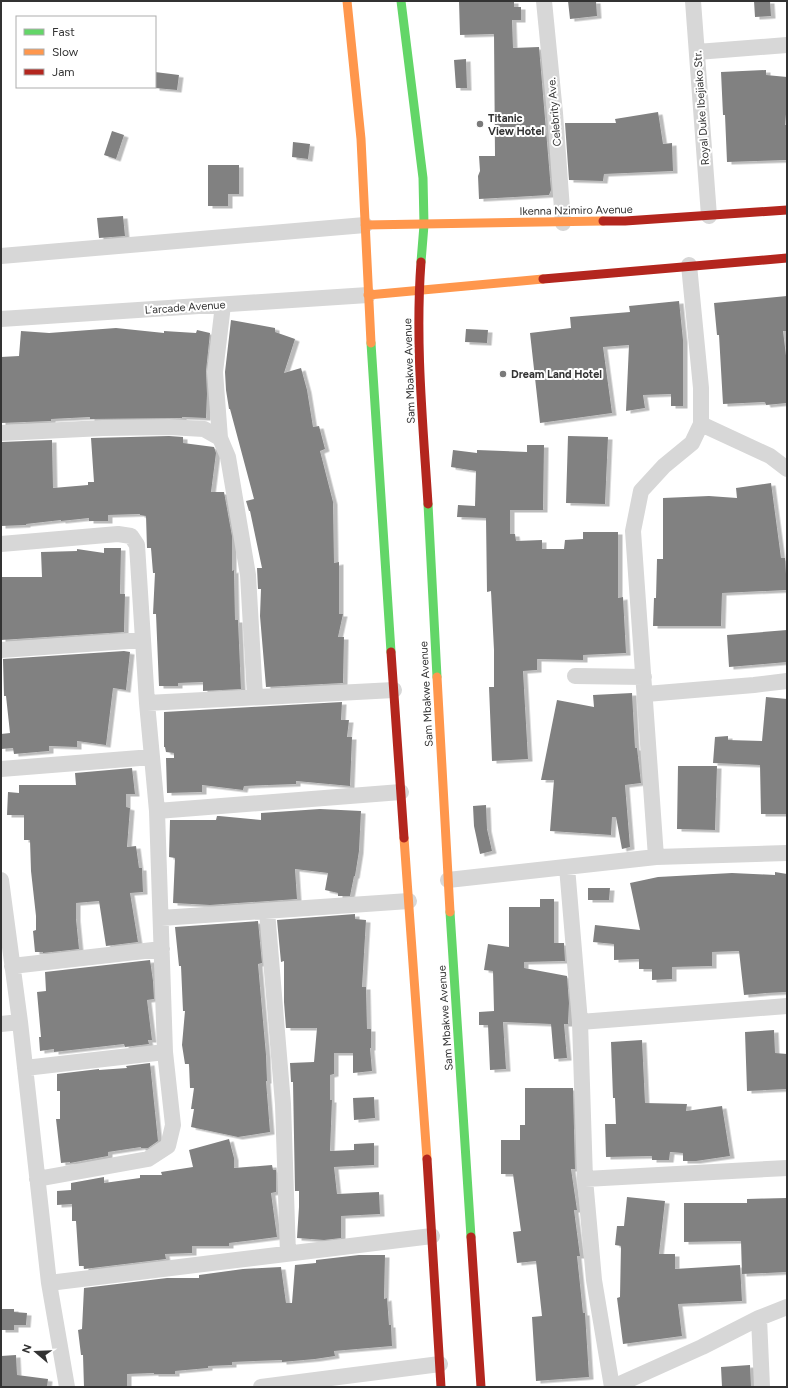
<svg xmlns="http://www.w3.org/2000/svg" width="788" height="1388" font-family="Figtree,sans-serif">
<defs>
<filter id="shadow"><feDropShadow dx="4.5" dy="2.5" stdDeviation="0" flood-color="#0004"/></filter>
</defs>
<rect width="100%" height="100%" fill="#fff"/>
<path fill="#818181" filter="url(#shadow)" d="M459 1H514V7H521V20H512L513 48 539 47 551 190 549 195 479 199 478 176 480 171 479 156H495L494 34 460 35Z
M568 1H596L597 16 570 19Z
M754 1H770L771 16 755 17Z
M466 59 467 88H456L454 60Z
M766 70V75L787 77V103L785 125H787V160L727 162 725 115H723L721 72Z
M155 72 179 75 177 90 155 88Z
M658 112 663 144 672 143 673 171 604 174 603 181 569 180 565 123H616L615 119Z
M112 131 124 135 116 159 104 155Z
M293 142 310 144 308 159 292 157Z
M208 165H239V194H228V206H208Z
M123 216 125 236 99 238 97 218Z
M787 296V331H783L787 364V403L766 405 765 402 723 404 719 335H717L714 303Z
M679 301 683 340V406H671V394L643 395 645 408 626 411 629 345 603 347 612 413 540 423 530 333 571 328 570 317 630 312 629 306Z
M231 320 275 328V332L295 339 284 373 301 368 307 390 313 427 319 426 325 449 320 451 333 502 334 563 339 562V614H343L338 637H344L343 683 266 687 260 616 261 589H258L257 568H262L250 511H249L246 501 254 499 230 409H229L226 390 225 372Z
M116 328 164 333V331L196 333 197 330 210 333 206 371 207 394 206 418 182 417V418L90 419V417L51 419V421L1 423V357L19 356 21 331 49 333Z
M466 329 488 330 487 343 465 342Z
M169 436 183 437V443L214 447 216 453 211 492H224L232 536V571L234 570 235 620H238L241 689 203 691V682L178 683V686H159L156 614H153L155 573H153L151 548H147L146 516 140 515V514L108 515V521H89V518L61 521V520L26 524V525L1 526V442L52 440 53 488 88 485V482H94L91 438Z
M568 436 608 437 605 504 566 503Z
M527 445H544L543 510H510V534H515L516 541 542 540V549H564L565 540 583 539V532H618V598L623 597 626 653 583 655V660L537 659V670L523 671 528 759 492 761 489 687H494V650L491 591 487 592 486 518 457 517 458 505 475 506 476 471 451 467 453 450 477 453V450L527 452Z
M771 483 781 558H785L787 590 722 593 721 626H653L654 598H656L657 559H663V498L709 496 737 498 736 488Z
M104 548H121L120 594H125L124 632 1 640V577H42L41 552 77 551V549L104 553Z
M787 630V662L729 667 727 635Z
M124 651 130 652 126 690 113 688 106 745 77 741V747L49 746V751L14 754 13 748 1 749V734L10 733 6 696H4L3 659Z
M632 693 635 748H637L641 783 625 785 630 847 622 849 616 817H612L611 835 550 831 554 780H541L557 700 594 707 593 695Z
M766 697 787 699V814H761L760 765 713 763 715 737 728 736V740L762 741Z
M342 702 341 720H349L347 737H352L350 786 296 781V784L244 786 243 790 202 785V792L167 793 166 758H174V753L166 752 165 747H164V712Z
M678 766H717L715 830 677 829Z
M132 768 135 794H126V807L130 808 127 847 136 846 139 868H142L143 892 130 893 138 942 106 946 99 901 76 903V919L79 949 43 953V952H35L33 931 36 930V916L31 871 30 840H24V815H7L8 792 19 793V785H76L75 773Z
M486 805 487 829 492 851 480 854 474 826 473 806Z
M320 809 361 811 359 851 355 876H354L350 896H338V893L325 890 328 873 295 869 297 899 210 905 173 903 175 858 169 857 170 820H216L217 816H219L261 820V813Z
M775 872 787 874V992L766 993 744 995 739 951 712 952V966L672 967V979L652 980V969H639V959L614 960V944L593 942 595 925 640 930 630 883 658 877 732 873 775 875Z
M588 888H610L609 900H588Z
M540 899H554V943H564L565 961 524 962V968L567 976 569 1003 568 1024H564L567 1058 554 1059 551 1024 503 1022 506 1069 490 1070 488 1025H479V1012L494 1011 493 971 484 970 488 944 509 947V907H540Z
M355 914V919L366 920 362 987H366L367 1029H371V1048H370L372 1071 353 1073V1053H334V1074L330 1075V1100H332L330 1151 354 1150V1144L374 1143V1165L334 1167 337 1194 379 1192 380 1214 341 1216V1238L324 1240 297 1238 299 1207V1191H295L293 1082H291L290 1063 314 1062 317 1028H286L284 1002V961L281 962 277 920Z
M258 921 262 963 258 964 266 1055 267 1081H266L270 1132 238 1137 191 1127 194 1109H191L194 1088H190L189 1064H185L182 1045 185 1011H183L181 966H179L175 927Z
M150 960 153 981 154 999 147 1000 152 1040H148L149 1044 125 1047 124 1044 54 1052V1049L40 1051 39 1037H41L37 992 46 991 45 972Z
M774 1030 775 1053 787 1054V1089L747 1091 745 1032Z
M642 1040 645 1103 687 1104 686 1111 722 1106 730 1156 696 1161H683V1153L670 1152 669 1160H652V1156L606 1157 605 1124H616L615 1098H613L611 1042Z
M150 1063 158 1141 148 1148H141V1147L108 1152V1156L70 1163V1162L61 1163 56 1119H60V1091H57V1074L99 1069V1070L127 1068 126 1066Z
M525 1088H573L575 1169H571L577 1210H574L580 1256H577L583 1313H585L589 1377 536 1381 532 1317 542 1316 536 1261 517 1263 513 1232 521 1231 513 1174H501V1140H520V1125H525Z
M374 1097 375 1118 354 1120 353 1098Z
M229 1139 234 1158V1168L272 1165 273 1170H276V1192L271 1193 277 1237 229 1243V1246H192V1253L165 1254 166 1259 84 1269V1266H79L76 1221H72V1204L57 1205V1191L71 1190V1183L104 1177V1183L140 1178V1175H162L161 1172 193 1167 189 1150Z
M627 1197 665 1201 659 1254H675V1269L740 1265 742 1301 678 1304 682 1336 623 1344 617 1298 620 1297 621 1246 615 1245 617 1226H624Z
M787 1198V1272L742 1274 741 1241 684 1242V1203H747V1199Z
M359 1255H385L384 1299 387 1298 389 1325H391L392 1346 334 1351 335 1356 315 1359 282 1362V1360L232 1362V1365L208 1366V1368L175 1371V1374H154V1373L127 1374V1387H84L83 1355H81L78 1330 82 1329 84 1288 167 1278H199V1275L243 1269 281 1267 286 1303H292L295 1265 316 1263V1260Z
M1 1309H14V1312L27 1313 26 1325H14V1330H1Z
M16 1355 17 1375 48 1379 47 1387H1V1356Z
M750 1365 751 1387H722L721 1367Z"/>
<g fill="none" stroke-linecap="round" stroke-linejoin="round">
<path stroke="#d7d7d7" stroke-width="16" d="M544 1 555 113 563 223
M693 1 709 216
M697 52 787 45
M1 256 365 225
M1 319 368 295
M701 424 770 456 787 469
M1 433 103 428 169 427 204 429 220 438 228 457 248 575 255 697
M220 438 215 372 223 305
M1 544 118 534 131 536 137 545 147 703 157 811 165 1052 173 1125 168 1146 148 1159 37 1179
M1 650 143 640
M575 676 644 677
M646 694 754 685 787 681
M147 703 394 690
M1 769 152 757
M157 811 401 792
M656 857 633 531 641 491 664 466 692 443 701 424V388L689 265
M567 867 580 1022 585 1179 594 1280 612 1387
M1 880 20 1022 49 1283 67 1387
M448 880 656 857 787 853
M267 911 283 1104 288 1254
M161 918 409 901
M12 966 162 949
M580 1022 787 1006
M1 1024 20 1022
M25 1068 165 1052
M585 1179 787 1168
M49 1283 432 1236
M759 1318 762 1387
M261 1387 440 1364
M613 1387 702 1347 759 1318 787 1307"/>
<path stroke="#63d668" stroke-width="9" d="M401 1 423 178 424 225 421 262
M371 343 391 652
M428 504 437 677
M450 912 471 1237"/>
<path stroke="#ff974d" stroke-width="9" d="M347 1 361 139 371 343
M365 225 603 221
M368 295 543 279
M437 677 450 912
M404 838 427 1159"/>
<path stroke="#b3261e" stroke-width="9" d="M603 221H625L787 210
M421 262C415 343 423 424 428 504
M543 279 787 258
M391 652 404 838
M427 1159 441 1387
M471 1237 481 1387"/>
</g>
<g fill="#7a7a7a" stroke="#fff" stroke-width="1.5">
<circle cx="480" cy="124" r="4"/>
<circle cx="503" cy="374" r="4"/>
</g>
<g text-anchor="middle" stroke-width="4" stroke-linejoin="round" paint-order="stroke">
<g font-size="11" fill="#333" stroke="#fff">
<text transform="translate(701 108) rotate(-94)" y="4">Royal Duke Ibejiako Str.</text>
<text transform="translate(554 112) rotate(-95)" y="4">Celebrity Ave.</text>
<text transform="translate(576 210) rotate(-1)" y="4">Ikenna Nzimiro Avenue</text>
<text transform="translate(185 307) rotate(-4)" y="4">L’arcade Avenue</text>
<text transform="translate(409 371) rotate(-92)" y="4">Sam Mbakwe Avenue</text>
<text transform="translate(426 694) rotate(-93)" y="4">Sam Mbakwe Avenue</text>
<text transform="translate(445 1018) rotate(-94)" y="4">Sam Mbakwe Avenue</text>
</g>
<g font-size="11" font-weight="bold" fill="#333" stroke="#fff" text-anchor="start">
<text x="488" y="122">Titanic<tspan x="488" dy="13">View Hotel</tspan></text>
<text x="511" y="378">Dream Land Hotel</text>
</g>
</g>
<rect width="788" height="1388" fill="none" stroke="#333333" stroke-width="4"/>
<rect x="16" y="16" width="140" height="72" fill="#ffffff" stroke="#adadad"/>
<rect x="24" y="29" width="20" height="6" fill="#63d668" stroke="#adadad"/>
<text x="52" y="36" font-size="12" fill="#333333">Fast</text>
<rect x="24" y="49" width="20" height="6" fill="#ff974d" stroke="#adadad"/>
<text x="52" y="56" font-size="12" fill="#333333">Slow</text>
<rect x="24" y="69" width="20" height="6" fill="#b3261e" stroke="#adadad"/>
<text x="52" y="76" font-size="12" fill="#333333">Jam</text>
<g transform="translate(36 1352) rotate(289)" stroke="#ffffff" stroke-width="3" paint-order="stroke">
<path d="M0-3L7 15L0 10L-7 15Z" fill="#333333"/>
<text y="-6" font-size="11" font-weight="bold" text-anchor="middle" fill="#333333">N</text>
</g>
</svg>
